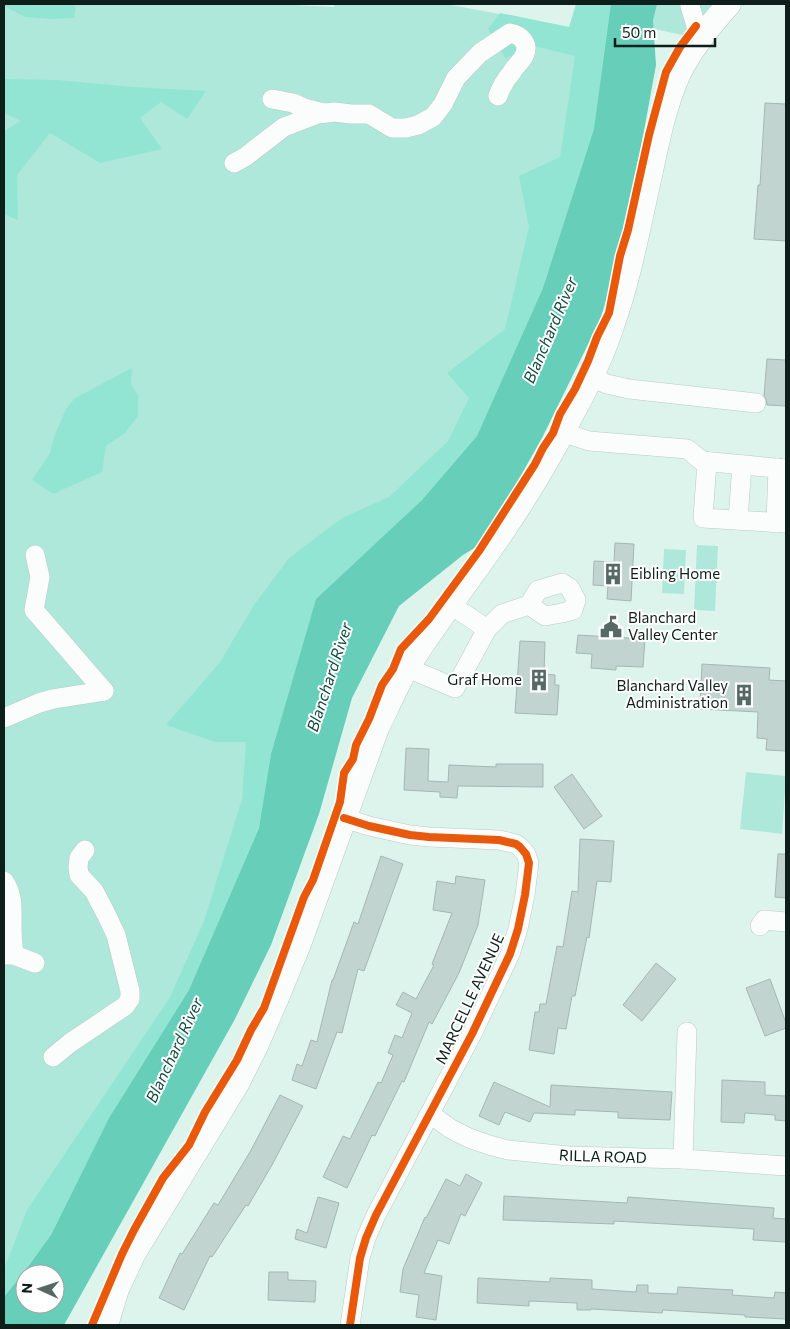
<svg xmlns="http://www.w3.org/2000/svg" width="790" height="1329" font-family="Commissioner,sans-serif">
<rect width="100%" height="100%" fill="#ddf4ed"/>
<path fill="#aee8da" d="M4 4H274L334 7V4H446L569 27 630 30 490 473 350 614 285 810 55 1274H25V1304L4 1325Z
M635 4H729L700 39 632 24Z
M697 545 718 546 715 611 694 610Z
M664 549 686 550 684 594 662 593Z
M746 772 786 776 782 834 740 829Z"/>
<path fill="#93e5d3" d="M4 4H73L76 7 74 18 51 19 25 17 4 6Z
M576 4H611V12L595 127 543 288 477 436 422 500 316 599 271 754 259 827 189 990 109 1118 43 1251 4 1297V1269L27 1210 170 997 204 921 242 799 246 742H215L166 725 220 662 254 605 289 558 342 518 389 497 448 441 469 398 447 373 505 329 529 227 519 176 560 157 575 56 538 47 505 58 488 29 500 13 569 27Z
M4 79 58 80 133 87 206 91 187 119 161 102 140 118 162 149 100 163 50 133 17 175 18 220 4 214V131L21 121 4 113Z
M132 368 131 384 138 395V416L125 433 106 446 102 472 53 494 32 480 50 453 55 434 66 409 75 398Z"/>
<path fill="#66ceb9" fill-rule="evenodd" d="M611 4H657L653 20 656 65 633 191 621 237 612 282 600 320 542 438 515 486 476 547 463 555 399 606 352 698 319 814 271 945 235 1019 64 1325H4V1297L25 1271 51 1235 109 1118 189 990 259 828 271 754 316 599 422 500 477 436 543 288 594 129ZM25 1274H55V1304H25Z"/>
<path fill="#c2d4cf" stroke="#a5b7b2" d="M765 103 786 104V241L754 239 758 185H760Z
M767 359 786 360V406L767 405 766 399 764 396Z
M615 543 634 544 631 601 607 599 608 586 593 585 594 561 614 562Z
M578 635 645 639 643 667 616 666V670L591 668 592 654 576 653Z
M520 641 545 642 544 674 555 675V685H559L557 715 515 713Z
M702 664 770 668 769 680 786 681V751L766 750 767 739 757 738 758 712 700 709Z
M406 748 429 749 428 781 448 782 449 765 496 767V764H543V787L458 786 457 798 440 797V792L404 790Z
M572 774 602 816 584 829 554 787Z
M580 839 614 841 611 882 597 881 589 938 587 937 575 996H572L566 1029 558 1028 554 1054 529 1050 535 1012H539L540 1004H546L557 946 563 947 572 891 578 892Z
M778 854H786V898L775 897Z
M381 856 403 864 364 971 358 969 342 1033 337 1032 316 1089 292 1080 297 1064 302 1066 311 1040 317 1042 332 980H333L354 922 358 924Z
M456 876 485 880 478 925 459 973 432 1024 429 1022 404 1082 402 1081 375 1136 372 1135 347 1188 323 1177 343 1136 350 1139 378 1082 381 1083 393 1055 388 1053 395 1035 402 1038 412 1013 396 1005 403 992 416 999 434 965 432 964 452 913 433 910 437 881 455 884Z
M656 963 676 979 642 1021 623 1005Z
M770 979 786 1023V1028L765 1036 746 988Z
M722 1080 765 1082V1095L786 1096V1121L775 1120V1115L745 1113 744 1123 721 1122Z
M494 1082 550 1107 551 1085 672 1092 670 1120 618 1118V1112L575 1110V1115L534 1113 530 1122 505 1112 499 1125 479 1116Z
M280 1095 303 1106 272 1165 248 1206 246 1205 212 1257 210 1256 184 1310 159 1298 180 1253 182 1254 214 1203 218 1205 250 1152Z
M466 1174 482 1183 465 1216 461 1214 449 1244 438 1240 424 1273 442 1276 436 1320 416 1317 419 1295 400 1292 403 1269 425 1217 426 1218 446 1179 460 1186Z
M504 1196 627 1203 628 1197 774 1208 773 1218 786 1219V1242L753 1240 754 1229 614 1221V1224L503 1220Z
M318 1197 339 1203 326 1248 295 1239 297 1229 307 1233Z
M269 1272H288V1280L316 1281 315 1302 268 1300Z
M478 1278 550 1282V1278L592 1280V1289L636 1292 637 1285H648V1293L677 1294 678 1287 733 1290 732 1295 774 1298 775 1292 786 1293V1319L745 1317V1315L663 1310 662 1313 591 1309V1310H577V1303L529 1301V1306L477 1303Z"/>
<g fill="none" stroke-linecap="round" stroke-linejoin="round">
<g stroke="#b9cac5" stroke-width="20">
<g id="minor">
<path d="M690 6 700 39"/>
<path d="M272 99 293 103 304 108 324 113"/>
<path d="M234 163 245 157 284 127 318 114 334 112 351 114H369L392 128H406L418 125 433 117 443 104 456 78 480 53 510 33C521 35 530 44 524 56 521 62 515 66 512 72 506 79 501 87 498 96"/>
<path d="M591 377 607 384 629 389 756 403"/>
<path d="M562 432 589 441 687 449 702 461 786 469"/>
<path d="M707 462 703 518 784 523H786"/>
<path d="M738 520 742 465"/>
<path d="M776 523 778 468"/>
<path d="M35 555 40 577 34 610 104 691"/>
<path d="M487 629 502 614 529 605 538 590 562 583 570 588 576 600 573 610 562 613 545 616 529 605"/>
<path d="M408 668 455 688 487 629 451 605"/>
<path d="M4 718 39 703 53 699 104 691"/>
<path d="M344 818 369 826 410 835 429 837 499 840 516 844 520 847 526 854 529 863 525 895 518 929 510 954 472 1034 376 1215 366 1238 360 1258 350 1325"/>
<path d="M4 881C14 896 12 909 12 927 12 936 13 946 14 955H4"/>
<path d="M760 926 764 920 786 922"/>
<path d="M14 955 35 963"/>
<path d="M53 1057 70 1043 125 1006 130 999V991L116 935 106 914 94 891 79 875 78 867 79 858 85 850"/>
<path id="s1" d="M430 1114 451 1129 469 1138 489 1145 508 1150 569 1156 683 1159 786 1166"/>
<path d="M683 1159 687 1032"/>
</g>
</g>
<g stroke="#b9cac5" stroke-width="25">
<path id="major" d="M106 1325 117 1289 134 1253 212 1125 238 1082 256 1046 276 1000 299 944 377 728C386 710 394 691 404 673 433 625 469 581 500 535 526 497 550 457 571 416 587 387 602 357 612 326 630 276 639 223 651 171 658 138 665 104 679 73 692 47 710 25 729 4"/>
</g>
<use href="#minor" stroke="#fafdfc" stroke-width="19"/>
<use href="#major" stroke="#fafdfc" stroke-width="24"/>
<g stroke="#fff" stroke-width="11">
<path id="cycleway" d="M344 818 369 826 410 835 429 837 499 840 516 844 520 847 526 854 529 863 525 895 518 929 510 954 472 1034 376 1215 366 1238 360 1258 350 1325
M92 1325 122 1254 134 1230 163 1178 189 1145 205 1112 237 1060 251 1030 264 1008 304 897 313 880 340 802 344 773 353 759 356 745 369 719 382 685 393 669 401 649 429 619 479 551 535 464 543 448 553 433 560 414 575 389 588 361 597 337 609 313 620 256 628 230 649 135 666 72 680 47 696 26"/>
</g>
<use href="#cycleway" stroke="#e8590c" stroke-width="8"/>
</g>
<defs>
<g id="building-bare" transform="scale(1.725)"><path d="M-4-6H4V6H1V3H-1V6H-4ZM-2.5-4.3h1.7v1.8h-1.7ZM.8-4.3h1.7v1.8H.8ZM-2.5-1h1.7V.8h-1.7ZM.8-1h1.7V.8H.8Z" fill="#566964" stroke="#fff" stroke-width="2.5" paint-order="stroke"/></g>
<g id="civic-bare" transform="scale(1.725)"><path d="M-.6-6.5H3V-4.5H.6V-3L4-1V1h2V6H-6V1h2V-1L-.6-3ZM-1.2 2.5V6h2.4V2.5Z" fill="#566964" stroke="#fff" stroke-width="2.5" paint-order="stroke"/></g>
</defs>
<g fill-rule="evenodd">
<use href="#building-bare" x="613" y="574"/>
<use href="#civic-bare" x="611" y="627"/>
<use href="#building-bare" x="539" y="680"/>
<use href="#building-bare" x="744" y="695"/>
</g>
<g text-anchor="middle" stroke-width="4" stroke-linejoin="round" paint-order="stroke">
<g font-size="15" fill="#0e1e1a" stroke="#fff" text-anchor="start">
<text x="630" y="579">Eibling Home</text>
<text x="628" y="623">Blanchard<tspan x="628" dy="17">Valley Center</tspan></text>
<text x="522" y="685" text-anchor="end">Graf Home</text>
<text x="728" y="691" text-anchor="end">Blanchard Valley<tspan x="728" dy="17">Administration</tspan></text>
</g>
<g font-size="15" fill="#0e1e1a" stroke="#fff">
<text transform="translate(470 999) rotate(-65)" y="5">MARCELLE AVENUE</text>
<text dy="5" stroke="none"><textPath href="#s1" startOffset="182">RILLA ROAD</textPath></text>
</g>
<g font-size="16" font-style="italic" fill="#134b40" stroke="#fff">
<text transform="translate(550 330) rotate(-67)" y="6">Blanchard River</text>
<text transform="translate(329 677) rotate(-72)" y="6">Blanchard River</text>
<text transform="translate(174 1050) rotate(-65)" y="6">Blanchard River</text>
</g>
</g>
<rect width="790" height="1329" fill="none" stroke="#0e1e1a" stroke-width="10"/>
<g transform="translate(40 1289) rotate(273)"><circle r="24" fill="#ffffff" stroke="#9fa5a3"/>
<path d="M0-4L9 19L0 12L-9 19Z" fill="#566964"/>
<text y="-8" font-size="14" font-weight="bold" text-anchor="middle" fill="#0e1e1a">N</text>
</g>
<path d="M615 38v8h100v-8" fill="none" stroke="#0e1e1a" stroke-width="2.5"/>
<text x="622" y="38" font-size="15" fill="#0e1e1a" stroke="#ffffff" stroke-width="4" paint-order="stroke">50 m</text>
</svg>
